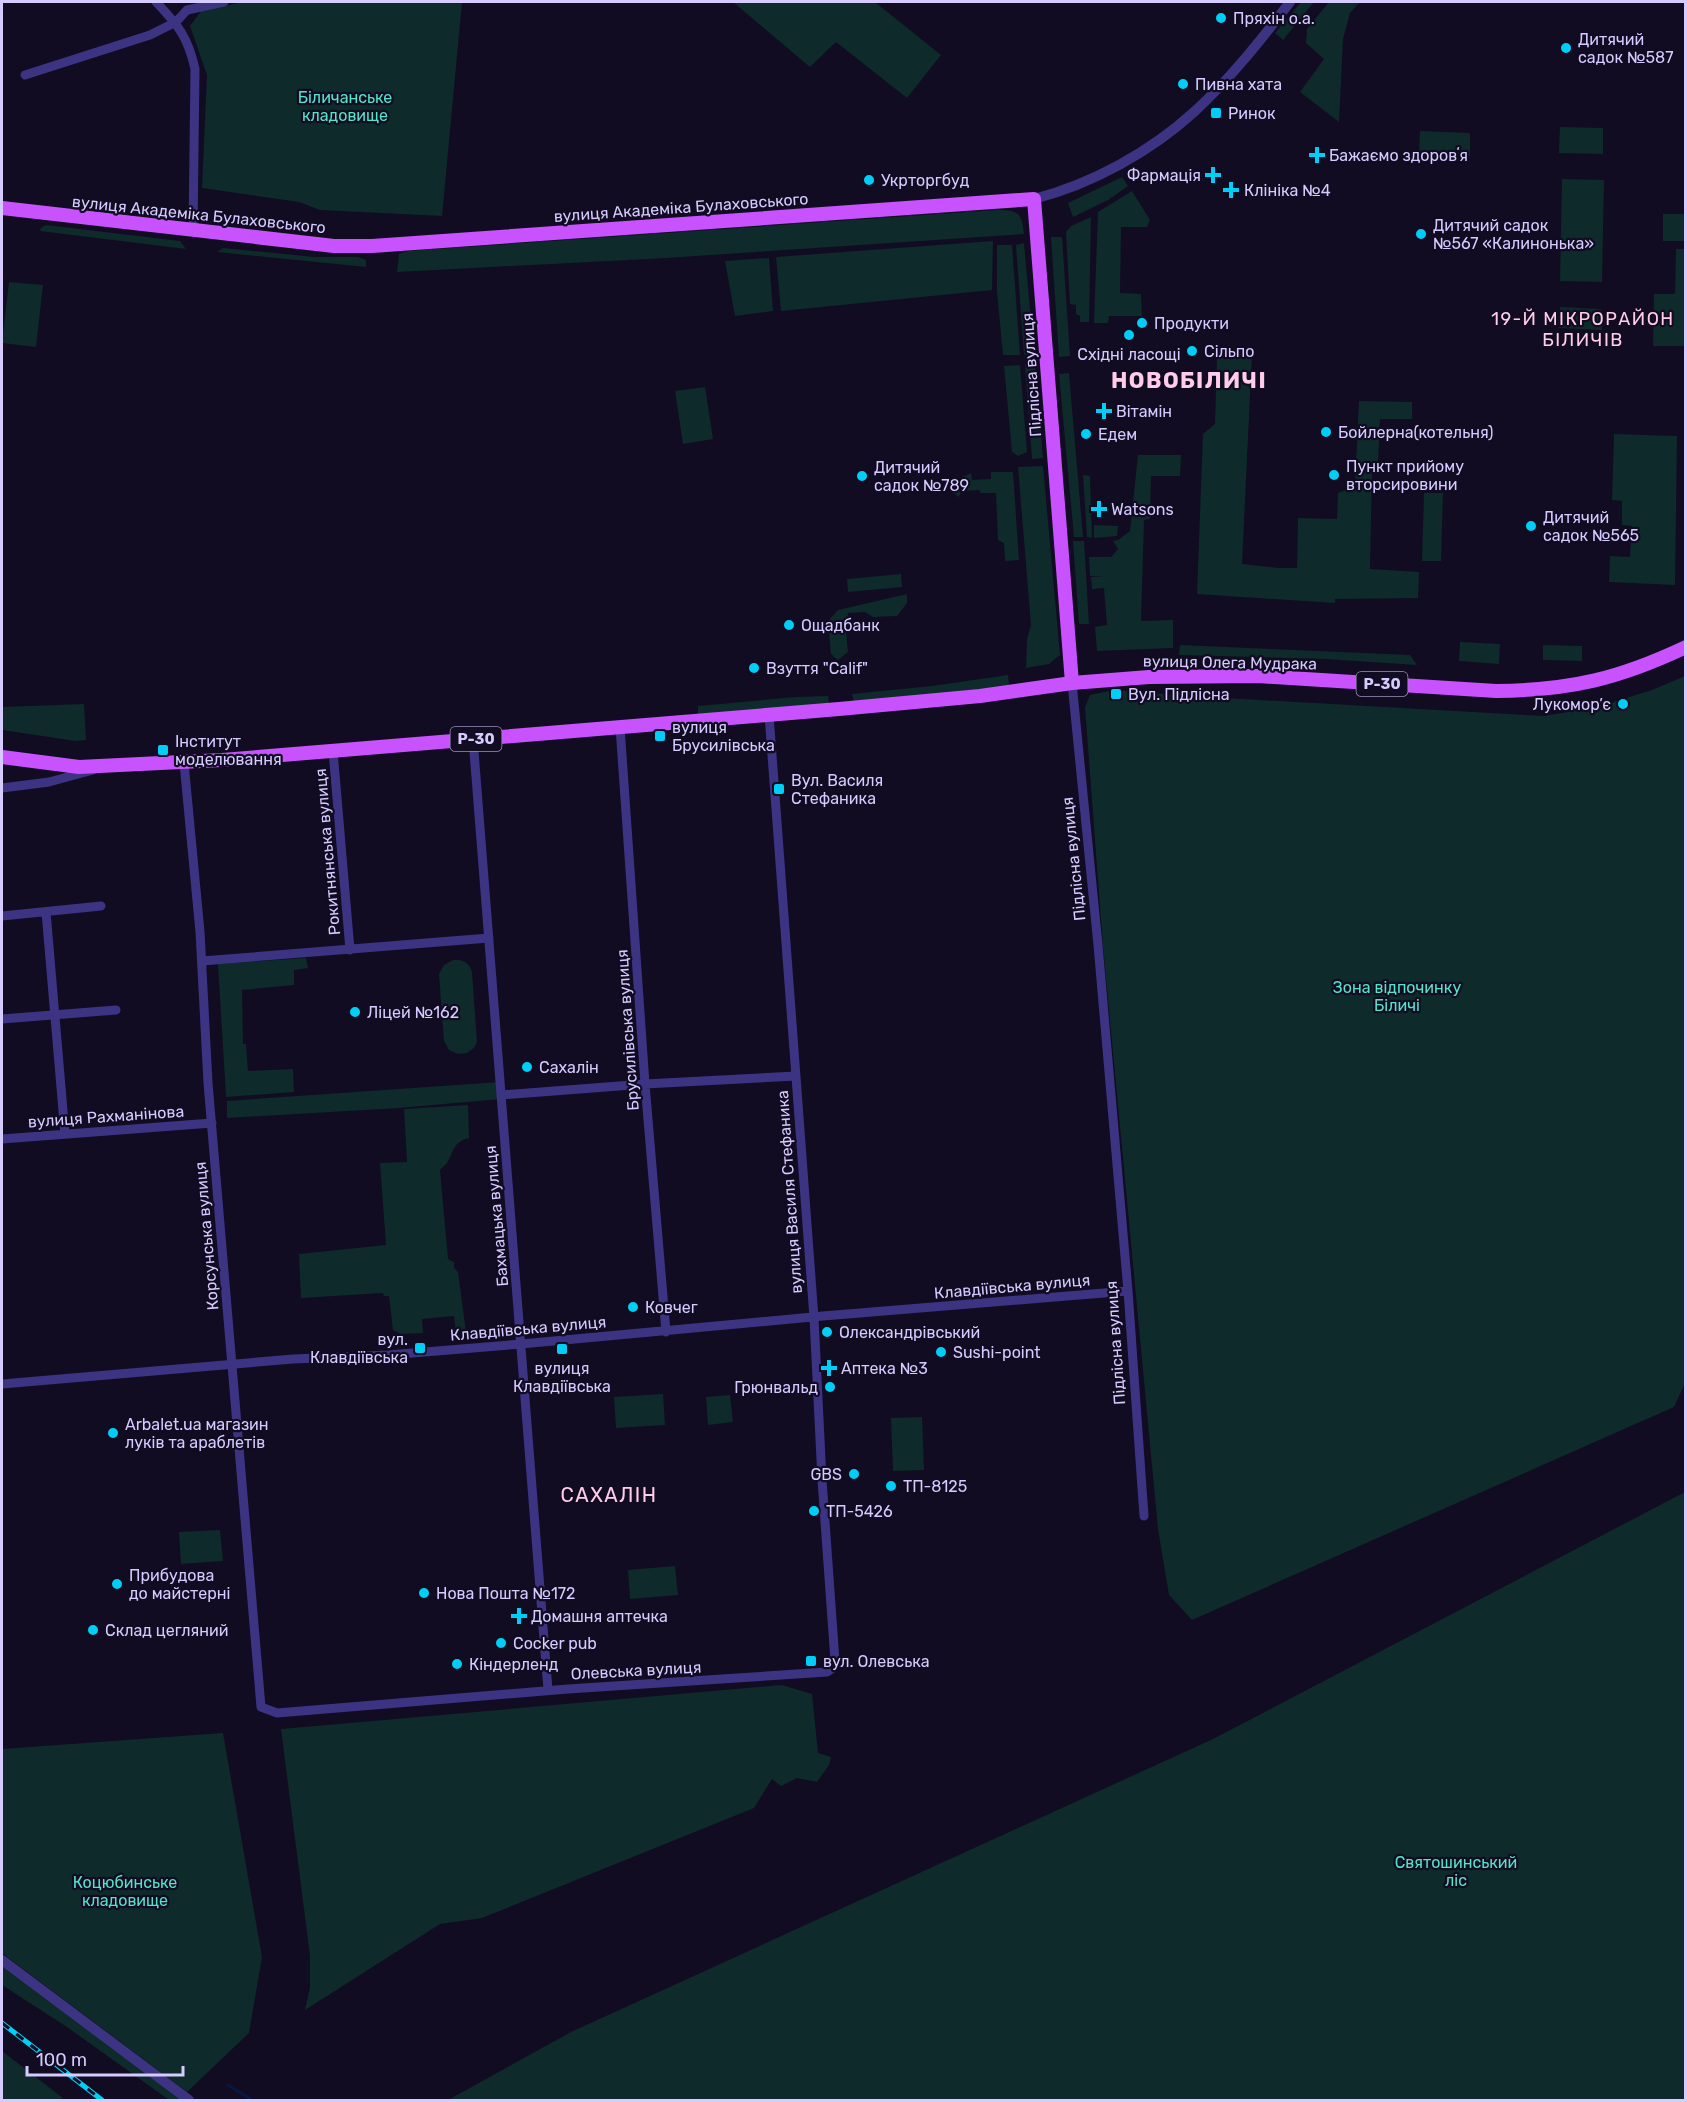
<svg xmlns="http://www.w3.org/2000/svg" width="1687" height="2102" font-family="Rubik,sans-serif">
<rect width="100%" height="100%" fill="#110c21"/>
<path fill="#0e2a2b" d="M243 2H462L442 216 320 210 299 202 202 188 207 75 190 26 201 11Z
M733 2H875L941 55 907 98 836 42 810 67Z
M1301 2H1314L1283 40 1275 33Z
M1329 2H1360L1350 13 1343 39 1339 122 1300 92 1324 59 1306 43 1307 29Z
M1560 127 1603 128V154L1559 153Z
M1420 131 1470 133V156L1419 155Z
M1122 177 1128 186 1108 200 1073 217 1068 203Z
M1562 179 1604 180 1602 282 1560 281Z
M1132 191 1150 220 1147 227H1121L1120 293 1141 294 1142 316H1109L1108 323H1094L1098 212Z
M996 210C1018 210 1022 212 1024 234L666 258 397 272 399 254 408 251Z
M1663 214H1685V241H1663Z
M1091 217 1089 322H1080V316L1076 314V305L1070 304 1066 232 1071 226Z
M46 225 180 241 186 249 40 231 41 228Z
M1051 237H1062L1070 356 1059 357Z
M993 241 992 290 781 311 776 257Z
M1024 243 1034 354 1024 355 1016 245Z
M997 245H1012L1020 355H1003L997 292Z
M223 248 315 257H358L366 260V267L217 252Z
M1676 249H1685V346H1653L1654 294H1675Z
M769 258 773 311 735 316 725 261Z
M9 282 43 285 36 347 2 343Z
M1560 307 1601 309 1602 330 1559 328Z
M1252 353 1242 564 1279 568H1297L1298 518 1337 519 1338 493 1355 487 1359 401 1412 402V419H1380L1378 464 1372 467 1370 569 1419 572 1418 598 1335 599V603L1197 594 1203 434 1215 424 1217 357Z
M1035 363 1043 458 1032 459 1025 364Z
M1020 365 1027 452 1018 456 1012 452 1004 366Z
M1069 373 1083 537H1074L1059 374Z
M705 387 713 439 683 444 675 391Z
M1614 434 1677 436 1675 585 1609 582 1610 556 1630 557 1632 526 1622 525V501L1612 500Z
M1138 455H1181L1180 476H1151L1150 519 1144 520 1141 621 1173 620V648L1097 651 1095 627 1107 625 1104 588 1092 589 1091 577 1103 576H1090L1089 557H1111L1118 549 1113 541 1118 540 1130 531Z
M1043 466 1060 655 1049 664 1026 668 1027 639 1031 625 1018 467Z
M991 472H1013L1019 560 1005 561 1004 543 998 540 996 493H981L979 490 961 491 959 497 952 492 957 480 971 473 972 480 991 479Z
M1083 475 1090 476 1092 538 1087 537Z
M1424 493H1443L1441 561H1422Z
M1094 525 1118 526 1117 536 1094 538Z
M1073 541H1084L1089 624H1079Z
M901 574 902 587 848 592 847 579Z
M907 594V603L897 616 873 617 865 612 848 613 846 631 848 652 838 660 831 654 828 621 838 610Z
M1460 642 1500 644 1499 664 1459 661Z
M1180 645 1410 655 1417 665 1325 659 1179 655Z
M1543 645 1582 646V661L1543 660Z
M1008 675 1009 685 961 693 854 703 852 694 932 686Z
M1685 676 1686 1381 1674 1407 1192 1620 1169 1595 1158 1529 1103 946 1085 707 1090 695 1114 690 1188 696 1544 716 1597 707 1652 690Z
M828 696 829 705 698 717V706L796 697Z
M84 704 86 740 76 741 2 730V707Z
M306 958 308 968 294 970V985L242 990 243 1044H246L248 1071 293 1069 294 1092 226 1097 218 964Z
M453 960C463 959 469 963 472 972L477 1042 474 1048 467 1053 458 1054 449 1050 444 1041 439 974 444 965Z
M500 1082 501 1099 399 1108 227 1118V1101Z
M468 1105 469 1138C454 1141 454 1151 447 1163 445 1165 442 1168 440 1170L448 1259 454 1262V1268L458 1272 466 1332 456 1333 454 1316 422 1319 423 1333 401 1334 393 1330 389 1296H384L383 1293 301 1298 299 1254 386 1245 380 1163 407 1162 404 1109Z
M663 1394 665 1425 616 1428 614 1397Z
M730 1395 733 1422 708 1425 706 1397Z
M922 1417 924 1470 893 1471 891 1418Z
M1685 1492V2100H448L571 2032 1213 1739Z
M220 1530 223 1561 181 1564 179 1532Z
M675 1566 678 1595 630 1599 628 1570Z
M782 1685 812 1694 818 1753 831 1757 829 1765 817 1782 797 1778 781 1786 772 1779 754 1808 482 1918 440 1924 305 2010 310 1987V1956L281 1729Z
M223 1733 262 1957 249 2033 187 2092 2 1953V1749Z
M2 1965 180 2098 178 2100H169L67 2027 2 1985Z
M2 2051 63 2098 60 2100H2Z"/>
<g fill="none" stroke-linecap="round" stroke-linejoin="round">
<path stroke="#07173f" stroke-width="3" d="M228 2085 252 2100"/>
<path stroke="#3c3482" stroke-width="9" d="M156 2C178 25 188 37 195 69L193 230
M25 75 150 35 176 22 187 10 224 2
M1072 683 1098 945 1128 1291 1144 1516
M620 727 645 1084 666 1332
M473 739 548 1690
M333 751 350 950
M184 763 200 932 208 1083 261 1707 277 1713 568 1689 827 1672 833 1668 835 1661 822 1480 814 1318 769 715
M2 788 49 782 93 770
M46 912 65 1134
M2 916 101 906
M202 961 489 938
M2 1019 116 1010
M501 1095 645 1084 796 1076
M2 1139 212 1123
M2 1384 293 1359 388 1355 521 1344 823 1316 1128 1291"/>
<path stroke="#3c3482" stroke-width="10" d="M1034 199C1092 184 1150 152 1194 112 1230 79 1261 40 1290 2
M2 1960 189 2100"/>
<path stroke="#c952ff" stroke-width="14" d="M2 208 334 246H372L1034 199 1072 683
M2 757 79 767 222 760 839 709 980 696 1072 683 1149 677 1258 676 1496 691C1571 690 1618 679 1686 647"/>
<g stroke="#00cef6" stroke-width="5">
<path id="rail" d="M2 2023 102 2100"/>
</g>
<use href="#rail" stroke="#110c21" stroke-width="3" stroke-dasharray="9" stroke-linecap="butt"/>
</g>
<g fill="#00cef6" stroke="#110c21" stroke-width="2">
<circle cx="1221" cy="18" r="6"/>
<circle cx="1566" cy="48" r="6"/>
<circle cx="1183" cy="84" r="6"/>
<rect x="1210" y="107" width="12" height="12" rx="3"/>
<path d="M1314 146h6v6h6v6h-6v6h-6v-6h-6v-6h6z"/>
<path d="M1210 166h6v6h6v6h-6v6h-6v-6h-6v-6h6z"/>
<circle cx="869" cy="180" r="6"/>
<path d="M1228 181h6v6h6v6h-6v6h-6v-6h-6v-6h6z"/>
<circle cx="1421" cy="234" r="6"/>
<circle cx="1142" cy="323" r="6"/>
<circle cx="1129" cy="335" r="6"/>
<circle cx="1192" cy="351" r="6"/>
<path d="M1101 402h6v6h6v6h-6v6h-6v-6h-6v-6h6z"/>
<circle cx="1326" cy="432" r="6"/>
<circle cx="1086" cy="434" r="6"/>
<circle cx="1334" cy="475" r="6"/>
<circle cx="862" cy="476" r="6"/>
<path d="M1096 500h6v6h6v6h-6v6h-6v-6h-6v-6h6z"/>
<circle cx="1531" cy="526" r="6"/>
<circle cx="789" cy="625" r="6"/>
<circle cx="754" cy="668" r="6"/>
<rect x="1110" y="688" width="12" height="12" rx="3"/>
<circle cx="1623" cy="704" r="6"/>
<rect x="654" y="730" width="12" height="12" rx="3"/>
<rect x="157" y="744" width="12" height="12" rx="3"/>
<rect x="773" y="783" width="12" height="12" rx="3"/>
<circle cx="355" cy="1012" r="6"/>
<circle cx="527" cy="1067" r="6"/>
<circle cx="633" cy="1307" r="6"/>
<circle cx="827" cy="1332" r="6"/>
<rect x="414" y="1342" width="12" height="12" rx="3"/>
<rect x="556" y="1343" width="12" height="12" rx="3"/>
<circle cx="941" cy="1352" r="6"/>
<path d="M826 1359h6v6h6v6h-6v6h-6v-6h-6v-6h6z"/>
<circle cx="830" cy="1387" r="6"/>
<circle cx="113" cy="1433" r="6"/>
<circle cx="854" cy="1474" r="6"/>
<circle cx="891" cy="1486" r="6"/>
<circle cx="814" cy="1511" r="6"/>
<circle cx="117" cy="1584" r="6"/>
<circle cx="424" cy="1593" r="6"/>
<path d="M516 1607h6v6h6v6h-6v6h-6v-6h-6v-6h6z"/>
<circle cx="93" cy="1630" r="6"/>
<circle cx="501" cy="1643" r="6"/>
<rect x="805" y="1655" width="12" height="12" rx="3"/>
<circle cx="457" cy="1664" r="6"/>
</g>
<g text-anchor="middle" stroke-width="4.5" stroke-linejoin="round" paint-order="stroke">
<g fill="#110c21" stroke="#9a92bc" stroke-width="1.5">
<rect x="1356.5" y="672" width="51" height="24" rx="4.5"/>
<rect x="450.5" y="727" width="51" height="24" rx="4.5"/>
</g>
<g font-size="15" font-weight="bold" fill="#d5cbff">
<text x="1382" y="689">Р-30</text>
<text x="476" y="744">Р-30</text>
</g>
<g font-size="16" fill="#d5cbff" stroke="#110c21" text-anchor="start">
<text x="1233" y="24">Пряхін о.а.</text>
<text x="1578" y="45">Дитячий<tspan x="1578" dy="18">садок №587</tspan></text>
<text x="1195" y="90">Пивна хата</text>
<text x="1228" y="119">Ринок</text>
<text x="1329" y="161">Бажаємо здоровʼя</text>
<text x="1201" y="181" text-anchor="end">Фармація</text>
<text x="881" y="186">Укрторгбуд</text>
<text x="1244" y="196">Клініка №4</text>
<text x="1433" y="231">Дитячий садок<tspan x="1433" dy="18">№567 «Калинонька»</tspan></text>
<text x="1154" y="329">Продукти</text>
<text x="1204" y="357">Сільпо</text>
<text x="1129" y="360" text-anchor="middle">Східні ласощі</text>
<text x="1116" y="417">Вітамін</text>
<text x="1338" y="438">Бойлерна(котельня)</text>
<text x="1098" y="440">Едем</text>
<text x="1346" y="472">Пункт прийому<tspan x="1346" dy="18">вторсировини</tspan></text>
<text x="874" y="473">Дитячий<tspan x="874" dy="18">садок №789</tspan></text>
<text x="1111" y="515">Watsons</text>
<text x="1543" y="523">Дитячий<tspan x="1543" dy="18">садок №565</tspan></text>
<text x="801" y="631">Ощадбанк</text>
<text x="766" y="674">Взуття "Calif"</text>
<text x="1128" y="700">Вул. Підлісна</text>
<text x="1611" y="710" text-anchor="end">Лукомор’є</text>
<text x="672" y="733">вулиця<tspan x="672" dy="18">Брусилівська</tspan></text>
<text x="175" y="747">Інститут<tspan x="175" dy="18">моделювання</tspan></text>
<text x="791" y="786">Вул. Василя<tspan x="791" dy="18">Стефаника</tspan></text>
<text x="367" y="1018">Ліцей №162</text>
<text x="539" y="1073">Сахалін</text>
<text x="645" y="1313">Ковчег</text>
<text x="839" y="1338">Олександрівський</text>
<text x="408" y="1345" text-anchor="end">вул.<tspan x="408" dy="18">Клавдіївська</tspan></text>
<text x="953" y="1358">Sushi-point</text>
<text x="562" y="1374" text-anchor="middle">вулиця<tspan x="562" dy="18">Клавдіївська</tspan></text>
<text x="841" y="1374">Аптека №3</text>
<text x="818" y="1393" text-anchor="end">Грюнвальд</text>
<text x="125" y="1430">Arbalet.ua магазин<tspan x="125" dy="18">луків та араблетів</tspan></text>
<text x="842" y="1480" text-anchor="end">GBS</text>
<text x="903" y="1492">ТП-8125</text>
<text x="826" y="1517">ТП-5426</text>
<text x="129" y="1581">Прибудова<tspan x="129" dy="18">до майстерні</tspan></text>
<text x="436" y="1599">Нова Пошта №172</text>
<text x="531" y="1622">Домашня аптечка</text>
<text x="105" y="1636">Склад цегляний</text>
<text x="513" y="1649">Cocker pub</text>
<text x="823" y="1667">вул. Олевська</text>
<text x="469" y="1670">Кіндерленд</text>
</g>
<g font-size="16" fill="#52e5c9" stroke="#110c21">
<text x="345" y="103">Біличанське<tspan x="345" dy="18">кладовище</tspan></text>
<text x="1397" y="993">Зона відпочинку<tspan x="1397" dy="18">Біличі</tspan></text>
<text x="1456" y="1868">Святошинський<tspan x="1456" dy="18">ліс</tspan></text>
<text x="125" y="1888">Коцюбинське<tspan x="125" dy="18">кладовище</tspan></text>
</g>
<g font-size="16" fill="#d5cbff" stroke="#110c21">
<text transform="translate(681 207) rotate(-4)" y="6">вулиця Академіка Булаховського</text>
<text transform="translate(199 214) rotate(6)" y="6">вулиця Академіка Булаховського</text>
<text transform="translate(1031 375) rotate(-94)" y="6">Підлісна вулиця</text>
<text transform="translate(1230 662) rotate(1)" y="6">вулиця Олега Мудрака</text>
<text transform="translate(327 852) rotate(-95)" y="6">Рокитнянська вулиця</text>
<text transform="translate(1073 859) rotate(-96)" y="6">Підлісна вулиця</text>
<text transform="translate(627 1030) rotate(-94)" y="6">Брусилівська вулиця</text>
<text transform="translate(106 1116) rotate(-4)" y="6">вулиця Рахманінова</text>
<text transform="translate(789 1192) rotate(-94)" y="6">вулиця Василя Стефаника</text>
<text transform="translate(496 1216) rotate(-95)" y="6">Бахмацька вулиця</text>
<text transform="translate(206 1236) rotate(-95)" y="6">Корсунська вулиця</text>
<text transform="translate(1012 1286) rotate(-5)" y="6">Клавдіївська вулиця</text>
<text transform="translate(528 1328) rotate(-5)" y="6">Клавдіївська вулиця</text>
<text transform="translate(1115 1343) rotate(-94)" y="6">Підлісна вулиця</text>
<text transform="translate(636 1670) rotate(-3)" y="6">Олевська вулиця</text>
</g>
<g font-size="18" letter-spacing="1.5" fill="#ffcdea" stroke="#110c21">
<text x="1583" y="325">19-Й МІКРОРАЙОН<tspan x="1583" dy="21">БІЛИЧІВ</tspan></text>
</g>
<g font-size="20" letter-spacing="1.5" fill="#ffcdea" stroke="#110c21">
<text x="609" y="1502">САХАЛІН</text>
</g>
<g font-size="22" font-weight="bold" letter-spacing="1.5" fill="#ffcdea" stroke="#110c21">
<text x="1189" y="388">НОВОБІЛИЧІ</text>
</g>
</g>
<rect width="1687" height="2102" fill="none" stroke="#d5cbff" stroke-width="6"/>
<path d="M27 2066v9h156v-9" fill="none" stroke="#d5cbff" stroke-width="3"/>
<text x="36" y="2066" font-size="18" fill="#d5cbff" stroke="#110c21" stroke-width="4.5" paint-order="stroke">100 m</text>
</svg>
